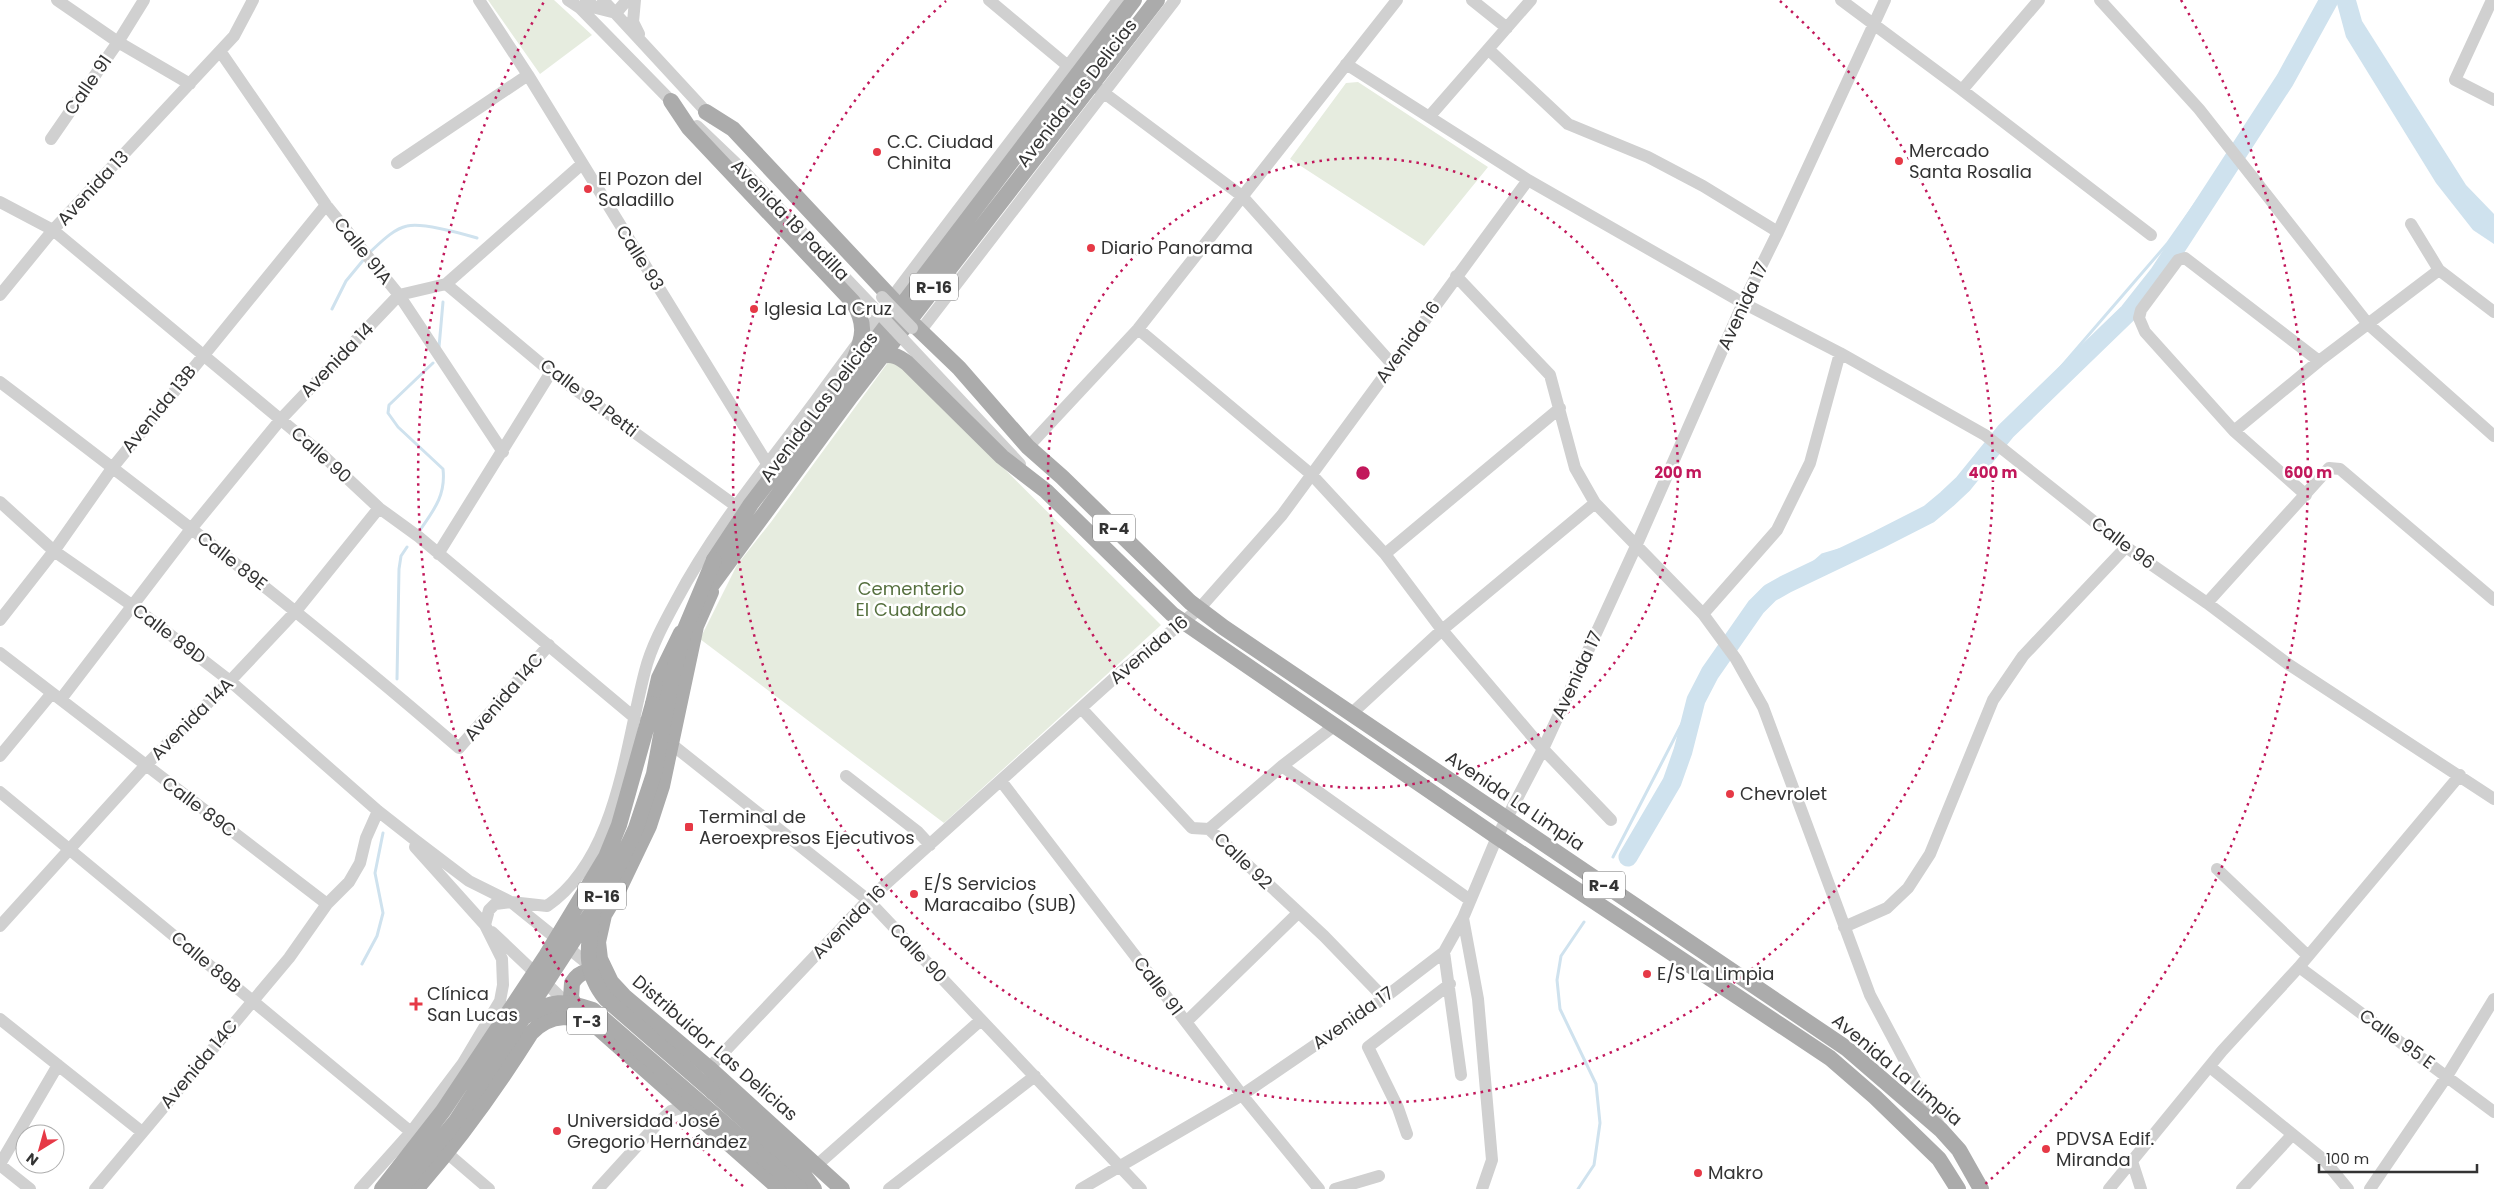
<svg xmlns="http://www.w3.org/2000/svg" width="2494" height="1189" font-family="Poppins,sans-serif">
<rect width="100%" height="100%" fill="#fff"/>
<path fill="#e6ecdf" d="M488 0H554L592 35 540 74Z
M1358 82 1488 167 1424 246 1290 159 1346 83Z
M892 357 1161 625 944 823 700 639 737 565 771 522Z"/>
<path fill="#cfe2ee" d="M2336 0H2356L2362 21 2466 185 2494 214V244L2473 230 2436 183 2346 37Z"/>
<g fill="none" stroke-linecap="round" stroke-linejoin="round">
<path stroke="#cfe2ee" stroke-width="3" d="M2234 148 2306 36 2321 0
M369 253C380 243 393 229 407 226 423 222 460 233 477 238
M332 309 346 281 365 258
M439 347 443 302
M1997 441 2167 244 2231 153
M420 530C434 510 446 495 443 469L398 427 388 413 389 405 433 363
M1727 639 1822 555 1923 525 1993 446
M397 679 399 569 401 556 407 547
M1613 857 1722 646
M362 964 377 936 383 913 375 873 383 833
M1578 1189 1594 1165 1600 1123 1596 1084 1560 1009 1557 980 1561 956 1584 922"/>
<path stroke="#cfe2ee" stroke-width="19" d="M1628 857 1672 782 1683 751 1696 700 1710 673 1756 607 1770 593 1786 584 1878 540 1929 514 1947 499 1963 484 2006 431 2129 312 2159 274 2285 80 2329 0"/>
<path stroke="#d0d0d0" stroke-width="12" d="M144 0 118 42 190 84
M479 0 528 75 768 465
M568 0 580 8 677 107
M586 0 596 8 616 13 627 0
M603 0 712 118
M635 0 633 22 639 34
M989 0 1068 66 1242 196 1392 364
M1472 0 1507 28
M1841 0 1962 90 2039 0
M2100 0 2199 109 2368 324 2494 436
M2492 0 2455 80 2494 100
M1488 49 1568 124 1648 157 1703 186 1778 232
M220 51 326 205 399 295 503 452
M1346 64 1528 180 1743 303 1840 353 1985 435 2126 547 2207 603 2288 664 2494 799
M1962 90 2151 235
M1429 117 1531 0
M697 126 741 168 874 308
M51 139 118 42 57 0
M397 163 528 75
M0 202 53 230 316 449 379 508 419 537 635 718
M2411 224 2439 270
M1456 276 1550 375 1575 468 1595 503 1703 614 1736 659 1763 707 1870 995 1939 1125
M446 284 551 372 736 506
M0 295 53 230 234 36 253 0
M1138 329 1312 475 1385 554 1442 630 1543 749 1611 820
M921 330 1175 0
M903 339 1020 464
M0 382C156 500 311 620 459 748L549 645
M2234 431 2319 361 2439 270 2494 312
M1022 441 1028 447 1138 329 1397 0
M2306 495 2234 431 2145 332 2139 318 2141 310 2178 260 2185 258 2319 361
M0 502 54 551 133 606 230 681 378 811 415 840 469 881 511 902 593 968
M438 554 551 372
M1385 554 1560 408
M2207 603 2329 468 2340 469 2494 600
M1703 614 1777 530 1810 463 1840 353
M0 620 54 551 113 467 326 205
M0 653 327 904
M61 699 191 529 281 419 399 295 446 284 582 164
M1081 708 1192 828 1209 829 1324 936 1384 998
M1351 714 1442 630 1595 503
M670 743 868 900 1141 1189
M0 756 52 693
M1282 766 1470 900
M846 776 918 832 930 845
M1001 781 1242 1095 1319 1189
M0 792 411 1132
M1209 829 1282 766 1334 726
M2217 869 2308 956
M1463 918 1478 999 1492 1160 1482 1189
M485 925 489 910 495 904 511 902 547 906C617 858 625 747 645 671 651 647 664 623 676 601 714 529 767 466 816 400 914 265 1017 134 1118 0
M0 926 145 766 230 681 296 611 379 508
M1844 927 1887 908 1908 888 1930 854 1993 700 2023 656 2126 547
M492 932 570 1006
M1444 952 1461 1075
M2299 967 2494 1112
M0 1019 142 1132
M1186 1022 1298 913
M2210 1067 2324 1160 2348 1189
M709 1068 868 900 1121 672 1199 609 1282 515 1528 180
M1407 1134 1398 1108 1368 1047 1450 984
M447 1153 489 1189
M2132 1161 2141 1189
M0 1164 58 1065
M0 1165 30 1189
M817 1165 981 1020
M95 1189 289 958 327 904 349 882 360 863 366 838 378 811
M360 1189 411 1132 463 1063 500 1001 503 985 502 959 485 925 415 847
M598 1189 659 1122 671 1111 687 1106
M889 1189 1035 1076
M1081 1189 1242 1095 1384 998 1444 952 1463 918 1497 837 1543 749 1637 544 1743 303 1778 232 1885 0
M1335 1189 1379 1176
M2109 1189 2222 1051 2299 967 2460 775
M2242 1189 2292 1135
M2370 1189 2447 1076 2494 999"/>
<path stroke="#ababab" stroke-width="16" d="M671 101 689 128 853 302C866 324 864 336 854 360
M706 112 733 129 898 305
M909 320 959 368 1028 447 1062 477 1190 602 1223 627 1846 1048 1941 1130 1959 1150 1981 1189
M882 356C892 353 899 357 907 363L1002 457 1046 491 1172 614 1497 837 1830 1058 1875 1097 1939 1159 1958 1189
M714 560 751 504 1134 0
M711 592 696 626 662 786 649 826 616 895 604 915 598 942 600 959 611 982 624 996 709 1068 842 1189
M700 601 851 396 1157 0
M653 704 659 678 681 633
M581 1016 571 998 572 983C580 970 590 969 602 977
M713 1092 800 1170 814 1189
M416 1189C461 1138 495 1090 531 1033 551 1012 574 1014 597 1027L780 1189"/>
<path stroke="#d0d0d0" stroke-width="12" d="M882 297 912 328
M874 308 903 339"/>
<path stroke="#ababab" stroke-width="16" d="M593 917C587 949 584 972 606 999L713 1092
M526 1016C552 1000 564 1000 593 1010L800 1189
M382 1189 443 1111 546 956 606 857 619 825 653 704
M400 1189 456 1121 595 907 618 867 636 828 654 774 671 681 685 629 714 560"/>
</g>
<g fill="none" stroke="#c2185b" stroke-width="2.5" stroke-dasharray="2.5 5">
<circle cx="1363" cy="473" r="315"/>
<path d="M1780 1A630 630 0 1 1 946 1"/>
<path d="M743 1186A945 945 0 0 1 545 0M2181 0A945 945 0 0 1 1983 1186"/>
</g>
<g fill="#e63946" stroke="#fff" stroke-width="2">
<circle cx="877" cy="152" r="5"/>
<circle cx="1899" cy="161" r="5"/>
<circle cx="588" cy="189" r="5"/>
<circle cx="1091" cy="248" r="5"/>
<circle cx="754" cy="309" r="5"/>
<circle cx="1730" cy="794" r="5"/>
<rect x="684" y="822" width="10" height="10" rx="2.5"/>
<circle cx="914" cy="894" r="5"/>
<circle cx="1647" cy="974" r="5"/>
<path d="M413.5 996.5h5v5h5v5h-5v5h-5v-5h-5v-5h5z"/>
<circle cx="557" cy="1131" r="5"/>
<circle cx="2046" cy="1149" r="5"/>
<circle cx="1698" cy="1173" r="5"/>
</g>
<g text-anchor="middle" stroke-width="5" stroke-linejoin="round" paint-order="stroke">
<g fill="#fff" stroke="#707070" stroke-width="1">
<rect x="910" y="273.5" width="48" height="27" rx="4"/>
<rect x="1093" y="514.5" width="42" height="27" rx="4"/>
<rect x="1583" y="871.5" width="42" height="27" rx="4"/>
<rect x="578" y="882.5" width="48" height="27" rx="4"/>
<rect x="567" y="1007.5" width="40" height="27" rx="4"/>
</g>
<g font-size="16" font-weight="bold" fill="#333">
<text x="934" y="293">R-16</text>
<text x="1114" y="534">R-4</text>
<text x="1604" y="891">R-4</text>
<text x="602" y="902">R-16</text>
<text x="587" y="1027">T-3</text>
</g>
<g font-size="18" fill="#333" stroke="#fff">
<text transform="translate(88 85) rotate(-55)" y="6">Calle 91</text>
<text transform="translate(1077 93) rotate(-52)" y="6">Avenida Las Delicias</text>
<text transform="translate(93 188) rotate(-47)" y="6">Avenida 13</text>
<text transform="translate(790 220) rotate(46)" y="6">Avenida 18 Padilla</text>
<text transform="translate(363 251) rotate(51)" y="6">Calle 91A</text>
<text transform="translate(640 258) rotate(58)" y="6">Calle 93</text>
<text transform="translate(1743 306) rotate(-65)" y="6">Avenida 17</text>
<text transform="translate(1408 342) rotate(-54)" y="6">Avenida 16</text>
<text transform="translate(337 360) rotate(-46)" y="6">Avenida 14</text>
<text transform="translate(589 398) rotate(37)" y="6">Calle 92 Petti</text>
<text transform="translate(819 407) rotate(-53)" y="6">Avenida Las Delicias</text>
<text transform="translate(159 409) rotate(-51)" y="6">Avenida 13B</text>
<text transform="translate(321 455) rotate(42)" y="6">Calle 90</text>
<text transform="translate(2123 543) rotate(37)" y="6">Calle 96</text>
<text transform="translate(232 561) rotate(38)" y="6">Calle 89E</text>
<text transform="translate(169 634) rotate(37)" y="6">Calle 89D</text>
<text transform="translate(1149 650) rotate(-40)" y="6">Avenida 16</text>
<text transform="translate(1577 675) rotate(-65)" y="6">Avenida 17</text>
<text transform="translate(504 697) rotate(-49)" y="6">Avenida 14C</text>
<text transform="translate(192 719) rotate(-45)" y="6">Avenida 14A</text>
<text transform="translate(1515 801) rotate(34)" y="6">Avenida La Limpia</text>
<text transform="translate(199 807) rotate(37)" y="6">Calle 89C</text>
<text transform="translate(1243 861) rotate(44)" y="6">Calle 92</text>
<text transform="translate(849 922) rotate(-45)" y="6">Avenida 16</text>
<text transform="translate(918 953) rotate(47)" y="6">Calle 90</text>
<text transform="translate(206 962) rotate(40)" y="6">Calle 89B</text>
<text transform="translate(1158 986) rotate(53)" y="6">Calle 91</text>
<text transform="translate(1353 1018) rotate(-35)" y="6">Avenida 17</text>
<text transform="translate(2397 1039) rotate(36)" y="6">Calle 95 E</text>
<text transform="translate(715 1048) rotate(41)" y="6">Distribuidor Las Delicias</text>
<text transform="translate(199 1064) rotate(-50)" y="6">Avenida 14C</text>
<text transform="translate(1897 1070) rotate(40)" y="6">Avenida La Limpia</text>
</g>
<g font-size="18" fill="#333" stroke="#fff" text-anchor="start">
<text x="887" y="148">C.C. Ciudad<tspan x="887" dy="21">Chinita</tspan></text>
<text x="1909" y="157">Mercado<tspan x="1909" dy="21">Santa Rosalia</tspan></text>
<text x="598" y="185">El Pozon del<tspan x="598" dy="21">Saladillo</tspan></text>
<text x="1101" y="254">Diario Panorama</text>
<text x="764" y="315">Iglesia La Cruz</text>
<text x="1740" y="800">Chevrolet</text>
<text x="699" y="823">Terminal de<tspan x="699" dy="21">Aeroexpresos Ejecutivos</tspan></text>
<text x="924" y="890">E/S Servicios<tspan x="924" dy="21">Maracaibo (SUB)</tspan></text>
<text x="1657" y="980">E/S La Limpia</text>
<text x="427" y="1000">Clínica<tspan x="427" dy="21">San Lucas</tspan></text>
<text x="567" y="1127">Universidad José<tspan x="567" dy="21">Gregorio Hernández</tspan></text>
<text x="2056" y="1145">PDVSA Edif.<tspan x="2056" dy="21">Miranda</tspan></text>
<text x="1708" y="1179">Makro</text>
</g>
<g font-size="18" fill="#56703f" stroke="#fff">
<text x="911" y="595">Cementerio<tspan x="911" dy="21">El Cuadrado</tspan></text>
</g>
</g>
<circle cx="1363" cy="473" r="8" fill="#c2185b" stroke="#fff" stroke-width="2.5"/>
<g font-size="15" text-anchor="middle" font-weight="bold" fill="#c2185b" stroke="#fff" stroke-width="5" stroke-linejoin="round" paint-order="stroke">
<text x="1678" y="478">200 m</text>
<text x="1993" y="478">400 m</text>
<text x="2308" y="478">600 m</text>
</g>
<g transform="translate(40 1149) rotate(217)"><circle r="24" fill="#ffffff" stroke="#adadad"/>
<path d="M0-4L9 19L0 12L-9 19Z" fill="#e63946"/>
<text y="-8" font-size="14" font-weight="bold" text-anchor="middle" fill="#333333">N</text>
</g>
<path d="M2319 1164v8h158v-8" fill="none" stroke="#333333" stroke-width="2.5"/>
<text x="2326" y="1164" font-size="15" fill="#333333" stroke="#ffffff" stroke-width="4" paint-order="stroke">100 m</text>
</svg>
